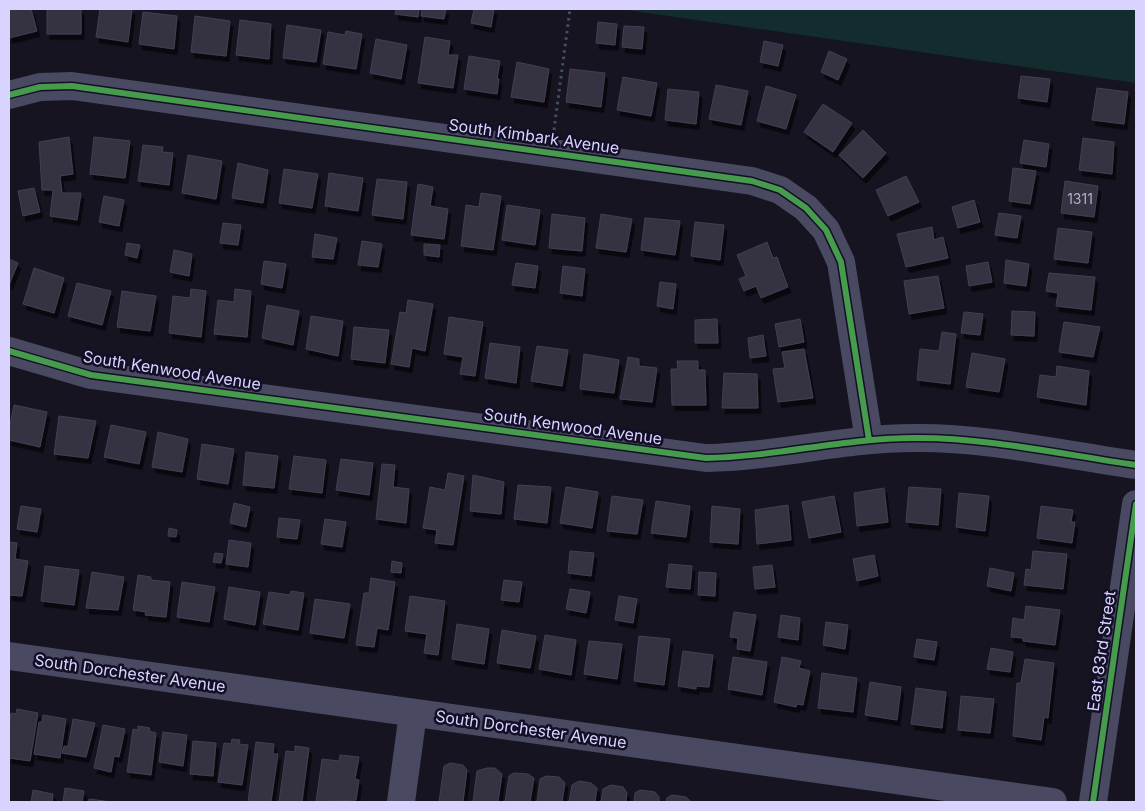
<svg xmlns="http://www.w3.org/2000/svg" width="1145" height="811" font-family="Inter,sans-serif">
<defs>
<filter id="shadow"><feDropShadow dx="3" dy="5.5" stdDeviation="0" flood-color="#0009"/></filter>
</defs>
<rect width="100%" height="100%" fill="#161421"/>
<path fill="#132c2d" d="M620 9H1136V83Z"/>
<path fill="#343243" stroke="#433f54" filter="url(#shadow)" d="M9 9H31L37 31 9 38Z
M47 9H81V34H47Z
M100 9H132L128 42 96 37Z
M396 9H419L418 17 395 14Z
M422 9H446L444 19 421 16Z
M474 9H494L491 27 471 23Z
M143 12 177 16 174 49 139 44Z
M195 16 230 21 226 56 191 52Z
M240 20 271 24 269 59 236 55Z
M598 22 617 24 615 45 596 43Z
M287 25 321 30 316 62 283 58Z
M624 26 644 27 642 49 622 47Z
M346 31 362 34 356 69 323 64 328 32 345 35Z
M425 37 450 41 448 55H458L453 88 418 83Z
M376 39 407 45 401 79 370 73Z
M764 41 783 45 778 66 760 62Z
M829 51 847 59 838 80 821 72Z
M469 56 500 61 497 79H499L497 94 464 89Z
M517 62 549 69 544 102 511 97Z
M570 69 605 73 601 107 566 102Z
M1021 76 1050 79 1047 102 1018 98Z
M623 77 657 83 651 116 617 110Z
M716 85 748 91 741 125 709 119Z
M766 86 796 95 786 129 757 121Z
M1097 88 1128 92 1124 124 1092 120Z
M668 89 699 92 696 124 665 120Z
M823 104 852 123 833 152 804 132Z
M863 130 886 153 863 178 839 155Z
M69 137 73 174 60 176 62 193H81L77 220 50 216 53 190H42L39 142Z
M94 137 130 141 125 178 90 174Z
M1083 138 1114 142 1112 174 1079 170Z
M1024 140 1049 144 1046 167 1020 163Z
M143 145 163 147 162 152 173 153 169 185 138 181Z
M188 155 222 161 216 199 182 193Z
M238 163 268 170 263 203 232 198Z
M1013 168 1036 171 1030 204 1009 201Z
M284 169 318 174 312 208 279 203Z
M329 173 363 178 358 211 325 206Z
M906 176 919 202 888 216 876 190Z
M377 179 407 182 403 219 372 215Z
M1065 181 1098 186 1094 217 1061 213Z
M418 184 433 187 430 206 448 209 444 239 411 235Z
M34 188 40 212 23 216 18 191Z
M481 193 501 196 493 250 461 246 466 205 479 207Z
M104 196 124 200 119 226 99 222Z
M974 200 980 222 958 228 952 207Z
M507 205 540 210 535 245 502 240Z
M999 213 1021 216 1017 238 995 235Z
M552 214 585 218 582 251 549 248Z
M601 214 632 219 626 252 596 248Z
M645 218 680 221 675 255 641 250Z
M695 222 724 225 720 260 691 256Z
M223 223 241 225 238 245 220 243Z
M932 227 934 240 943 237 948 258 906 267 897 234Z
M1058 228 1092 232 1088 263 1054 259Z
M315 234 337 238 333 259 312 257Z
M362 241 382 244 378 267 358 265Z
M767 242 773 258 777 257 788 287 761 298 756 286 744 291 739 279 746 276 737 255Z
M127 243 140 245 137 258 125 255Z
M424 244 440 245 439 257 424 255Z
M174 250 192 254 189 276 170 272Z
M9 259 18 263 9 285Z
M1006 260 1029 264 1026 286 1004 283Z
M264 261 286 264 282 288 261 284Z
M988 262 992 282 969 286 966 266Z
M516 263 538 266 535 288 512 285Z
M563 266 585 269 582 296 560 293Z
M34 268 64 278 54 313 23 304Z
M1049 273 1095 277 1091 310 1056 306 1058 293 1046 291Z
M938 276 944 308 909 314 904 281Z
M660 282 676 284 673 309 657 306Z
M77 283 111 291 102 325 68 316Z
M191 289 206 291 201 337 169 333 173 296 190 298Z
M235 289 251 291 247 337 214 334 218 300 234 302Z
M122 291 156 296 150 331 117 327Z
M408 300 433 304 425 351 412 348 409 367 391 364 400 312 406 313Z
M267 305 299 311 293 345 262 338Z
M1012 311 1035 312 1034 336 1011 335Z
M964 312 983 314 980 335 961 333Z
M311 316 343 321 338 356 306 349Z
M449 317 483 322 475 376 460 374 463 357 444 354Z
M717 319 718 343H695V320Z
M800 319 804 342 779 347 775 324Z
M1064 322 1100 327 1093 357 1059 352Z
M354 327 389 330 385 363 351 359Z
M942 332 956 334 950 384 917 380 920 349 939 351Z
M763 335 766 356 750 358 748 338Z
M490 343 520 347 516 383 485 378Z
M537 346 568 350 562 386 531 381Z
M804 349 813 398 778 402 773 369 785 368 782 352Z
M972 353 1005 359 999 392 966 387Z
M584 354 619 360 614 393 580 389Z
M628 357 639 359V366L657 368 652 402 620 399Z
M677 361H698V370H705L706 405H672L671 369H678Z
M1057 366 1089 371 1086 405 1037 397 1040 375 1056 377Z
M724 373 757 374 758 408H722Z
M14 405 47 412 40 447 9 440V429Z
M59 416 96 421 88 458 54 454Z
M111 425 146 432 139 464 104 457Z
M158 432 188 439 182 472 152 467Z
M202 444 234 449 228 484 197 479Z
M246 452 278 456 274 488 243 485Z
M294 456 326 460 322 493 289 489Z
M341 459 373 463 369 495 336 490Z
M382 464 395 465 393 487 409 489 406 523 376 519Z
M448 473 464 476 453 545 435 543 437 530 423 528 430 487 445 490Z
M473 475 504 482 501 514 470 511Z
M518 485 551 487 547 523 514 519Z
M566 487 598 492 592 528 560 523Z
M909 487 941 489 938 525 906 522Z
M884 488 888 522 857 526 854 493Z
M959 493 989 496 985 531 956 527Z
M612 496 643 500 637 534 607 531Z
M834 496 841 532 809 538 802 502Z
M656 501 690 506 686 537 651 533Z
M234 503 250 507 246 527 230 523Z
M788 505 791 540 757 544 755 510Z
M21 506 41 509 37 532 17 529Z
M712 506 740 509 738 544 710 542Z
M1041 506 1073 510 1071 522H1075L1072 543 1037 538Z
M279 518 300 520 297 539 277 537Z
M325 519 346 522 342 547 321 544Z
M169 528 177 530 176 537 168 536Z
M229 540 251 543 248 567 226 564Z
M9 542 17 543 15 559 28 561 22 596 9 595Z
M570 551 594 553 591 576 568 573Z
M1033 551 1067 554 1063 589 1024 585 1026 569 1031 570Z
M215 553 223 554 221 563 213 562Z
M874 555 878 576 857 581 853 559Z
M392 561 402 563 401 573 391 572Z
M669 564 692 566 690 589 666 587Z
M772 565 775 587 755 589 753 567Z
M45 566 79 570 74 605 41 601Z
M990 568 1014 573 1011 591 987 586Z
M92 572 124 577 118 610 86 608Z
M699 572 716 573 715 596 698 595Z
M138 575 151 577V580L170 582 166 617 145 615 146 612 133 610Z
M371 578 395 582 388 630 377 628 374 647 356 645 364 593H369Z
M504 580 522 582 519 602 501 600Z
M182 582 215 587 209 622 177 617Z
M229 587 260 592 255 625 224 619Z
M570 589 590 592 586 613 566 609Z
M291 591 304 593 298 630 263 624 269 592 290 595Z
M410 596 445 601 438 655 424 653 427 634 405 631Z
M619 596 637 599 633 623 615 620Z
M315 599 350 604 344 638 310 633Z
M1026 606 1060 610 1055 645 1023 641V638L1011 637 1013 618 1024 620Z
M734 612 756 615 750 651 737 649 738 638 730 637Z
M781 615 800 618 798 640 778 637Z
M826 622 848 625 845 649 823 645Z
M457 624 489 629 484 664 452 659Z
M502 630 536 636 530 668 497 663Z
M545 635 576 640 571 675 539 669Z
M639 636 670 639 664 685 634 681Z
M917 639 937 642 934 660 914 657Z
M589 641 622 644 617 679 584 674Z
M991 648 1013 652 1010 672 987 669Z
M683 651 713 655 709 687 696 686V689L678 686Z
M733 657 767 662 762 695 728 689Z
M782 657 801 661 799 668 810 671 803 705 797 704 796 707 774 702Z
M1025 659 1054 663 1048 718 1044 717 1041 740 1013 736 1017 683H1021Z
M822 673 857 678 853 712 818 708Z
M870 682 901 687 897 720 865 715Z
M916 688 946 692 942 728 911 724Z
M961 696 994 699 990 733 958 730Z
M17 709 38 713 30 761 9 758V727L11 713 16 714Z
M43 715 66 719 60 758 34 754 39 722H42Z
M73 719 95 723 86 757 62 753 64 746 68 747Z
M103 725 125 729 119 757 114 756 111 772 94 768Z
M138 726 150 728 149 731 156 733 151 775 127 772 133 729 138 730Z
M163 732 187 735 183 766 159 762Z
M232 739 240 740 239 744 248 745 242 785 218 782 224 743 231 744Z
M193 741 216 743 213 776 190 774Z
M256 742 274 744 273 754H278L271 802H248Z
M295 746 309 748 302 802H279L286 751 295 752Z
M340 755 359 757 355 779 359 780 356 800 316 802 322 759 339 761Z
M450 763 463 765 467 770 463 802H439L444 766Z
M487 768H495L502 774 498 802H473L477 771Z
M514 773 528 774 534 778 530 802H505L509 776Z
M546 776 559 777 565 783 562 802H537L540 779Z
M579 781 591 783 597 788 595 802H569L572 785Z
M611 785 623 787 627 793 626 802H601L603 789Z
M65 788 84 791 82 802H63Z
M33 790 53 794 52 802H31Z
M640 790 655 792 659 797V802H634L635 793Z
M672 795 686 797 691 802H666L667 798Z
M89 799 112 802H89Z"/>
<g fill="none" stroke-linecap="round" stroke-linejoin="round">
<path stroke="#44505f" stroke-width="3" stroke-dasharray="2.5 4" stroke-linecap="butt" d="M554 130 570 9"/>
<path stroke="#4a4962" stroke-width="28" d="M9 95 40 87 72 86 752 181 780 190 806 208 826 230 841 262 869 440
M9 351 91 375 706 458C775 457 844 438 914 438 985 437 1065 455 1136 465
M9 656 1053 802
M401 802 413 713
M1093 802 1136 504"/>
<g stroke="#130f26" stroke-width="9">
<path id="cycleway" d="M9 95 40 87 72 86 752 181 780 190 806 208 826 230 841 262 869 440
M9 351 91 375 706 458C775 457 844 438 914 438 985 437 1065 455 1136 465
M1093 802 1136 504"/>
</g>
<use href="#cycleway" stroke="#469c4c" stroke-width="6"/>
</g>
<g text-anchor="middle" stroke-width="5" stroke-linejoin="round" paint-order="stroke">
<g font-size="14" fill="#b0acd0">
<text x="1080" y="204">1311</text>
</g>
<g font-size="16" fill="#d9d4ff" stroke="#130f26">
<text transform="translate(534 136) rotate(8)" y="6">South Kimbark Avenue</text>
<text transform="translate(172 370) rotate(9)" y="6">South Kenwood Avenue</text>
<text transform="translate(573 426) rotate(8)" y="6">South Kenwood Avenue</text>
<text transform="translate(1101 651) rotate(-82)" y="6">East 83rd Street</text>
<text transform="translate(130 673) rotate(8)" y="6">South Dorchester Avenue</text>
<text transform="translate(531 729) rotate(8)" y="6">South Dorchester Avenue</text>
</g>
</g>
<rect width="1145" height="811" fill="none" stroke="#d9d4ff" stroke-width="20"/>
</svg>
